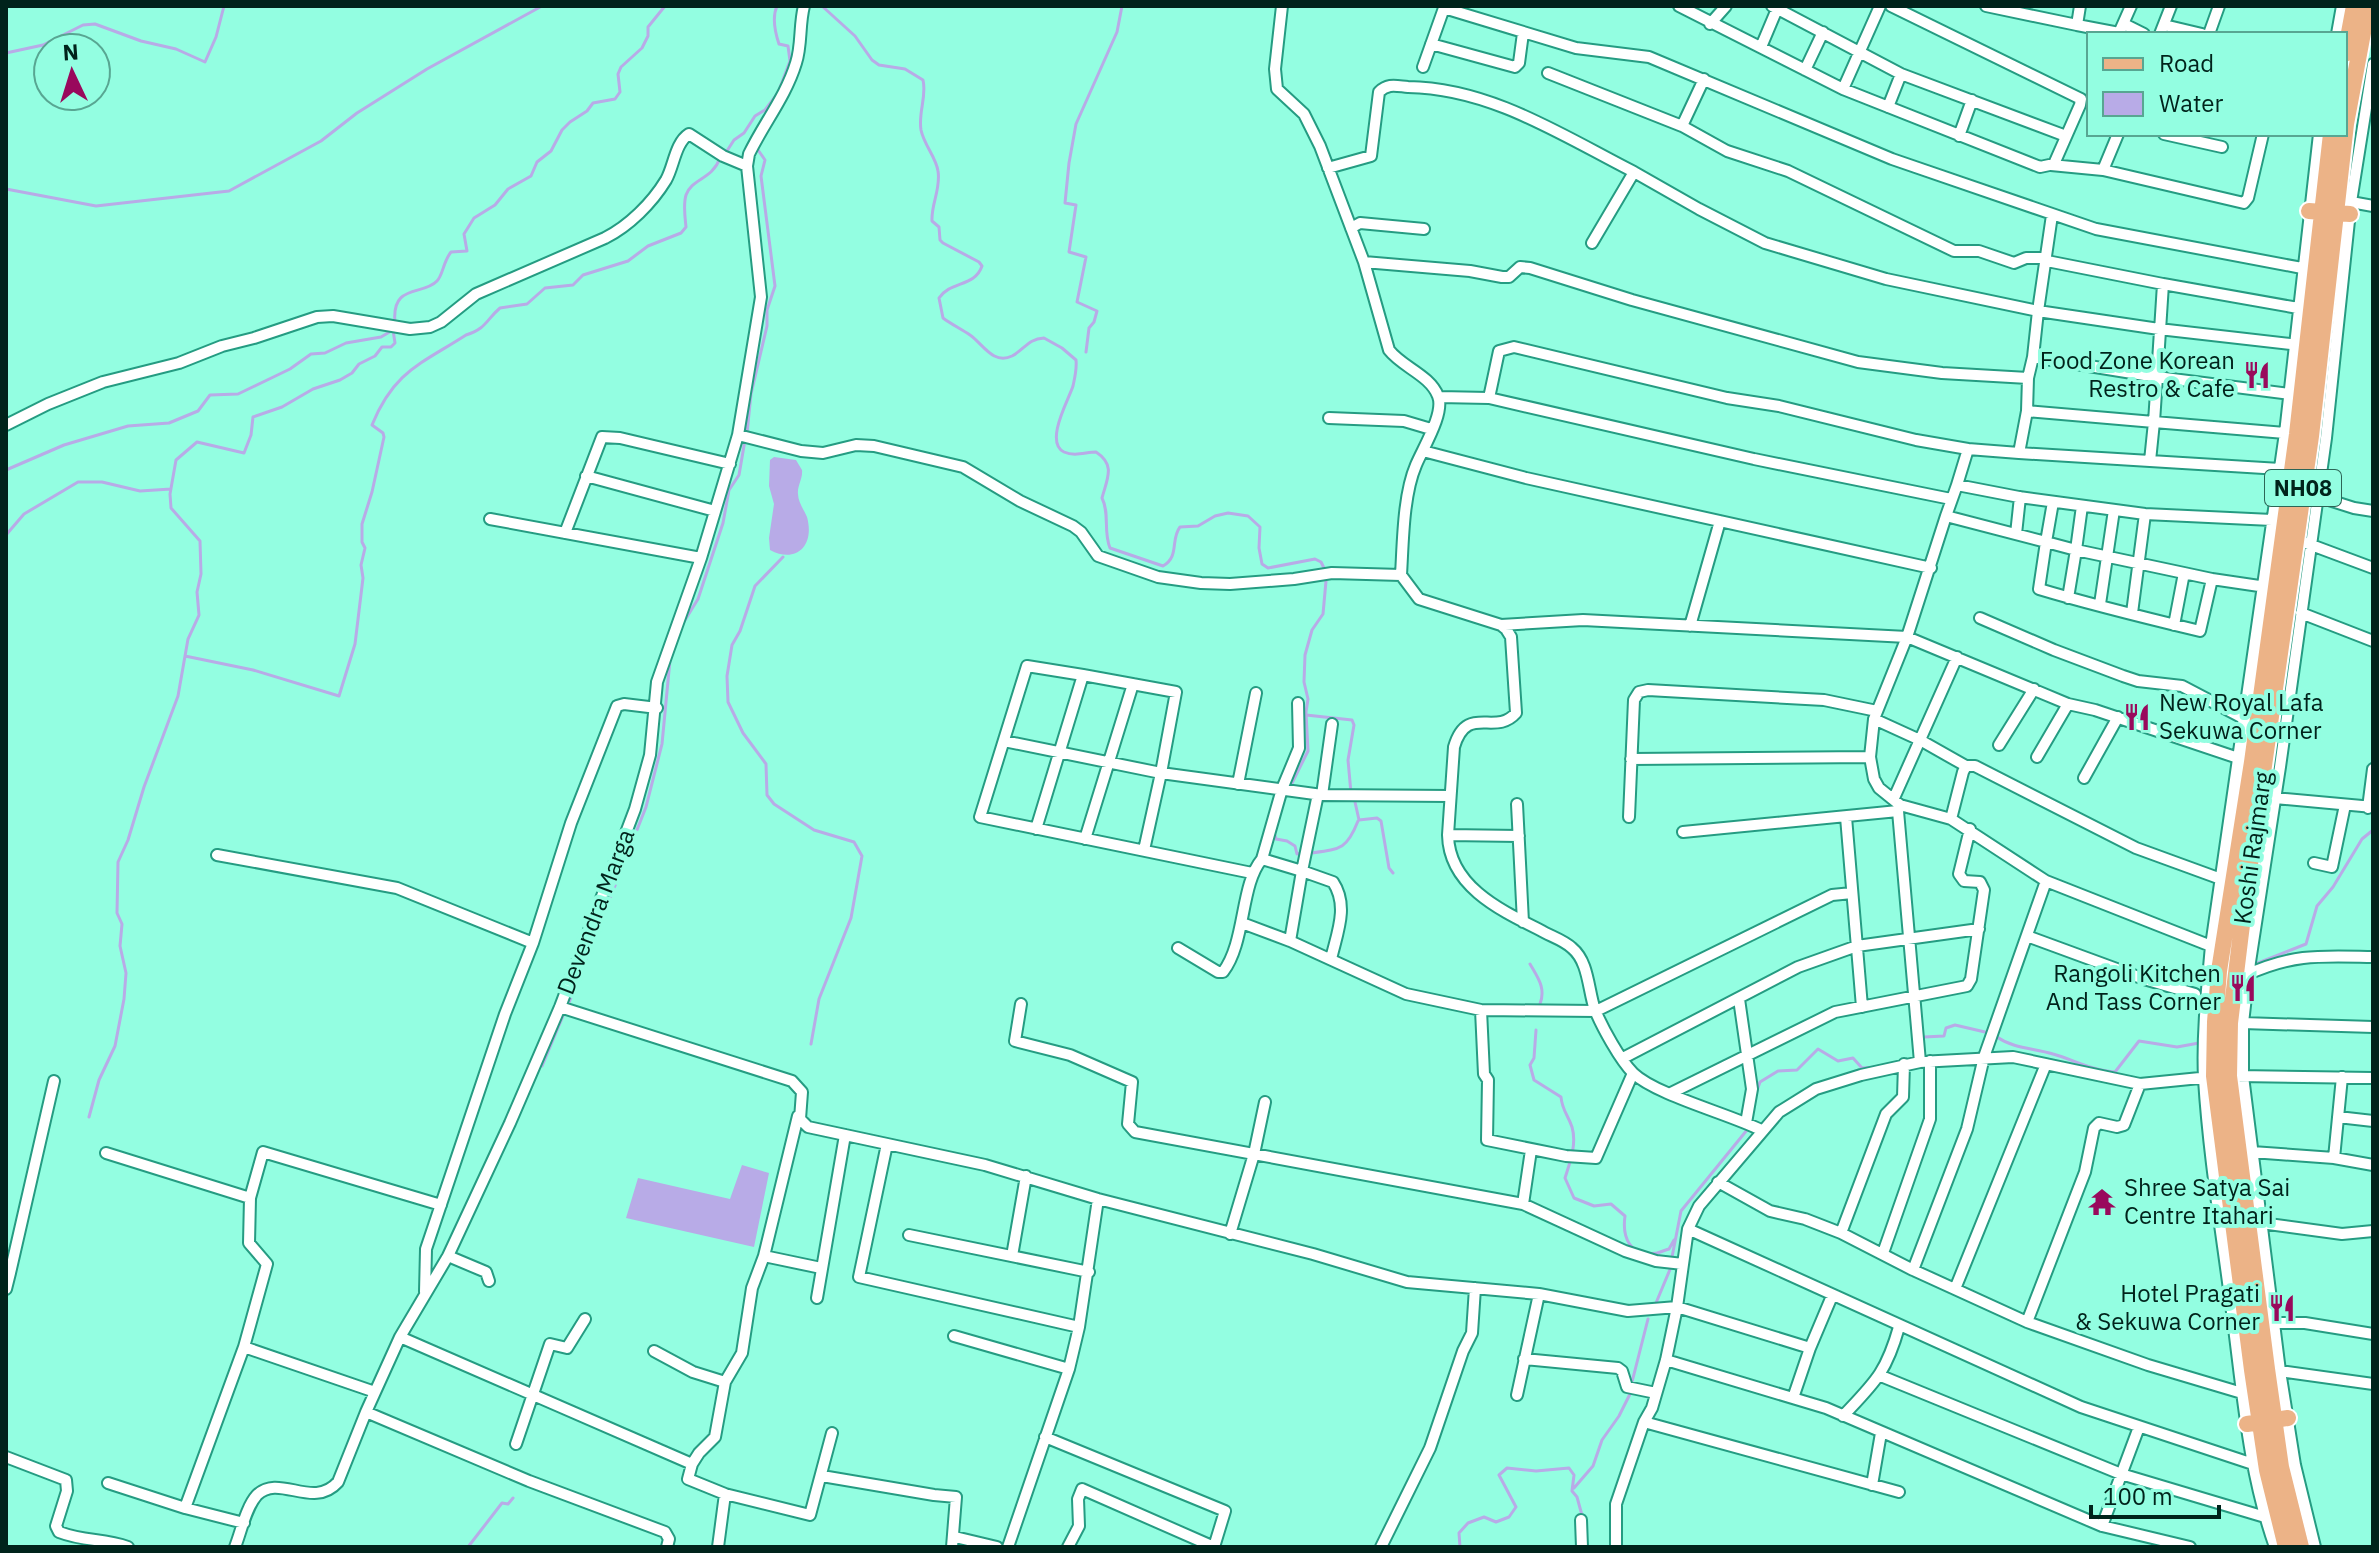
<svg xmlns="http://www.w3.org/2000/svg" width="2379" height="1553" font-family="'IBM Plex Sans',sans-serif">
<rect width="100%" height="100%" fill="#93fee1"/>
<path fill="#b8abe7" d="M774 457 796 460 802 470C803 479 797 486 798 494 798 502 804 510 807 517 815 546 796 564 770 550L769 538 774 504 769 486 770 460Z
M742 1165 769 1173 754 1247 626 1218 638 1178 730 1199Z"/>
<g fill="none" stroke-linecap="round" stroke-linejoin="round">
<path stroke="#b8abe7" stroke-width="3" d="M822 6 855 36 872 60 879 65 905 69 923 80C927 97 918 112 921 130 924 145 936 157 938 171 941 189 931 204 932 221L939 227 940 240 943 243 979 262 982 266C975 287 950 281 939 298L943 318C951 324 961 329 970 335 983 344 993 365 1012 356 1025 349 1028 339 1044 338L1062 348 1076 360C1077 369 1075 377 1073 386 1069 399 1044 442 1064 452 1075 457 1086 452 1096 452 1116 465 1107 479 1102 498 1110 514 1103 531 1110 548L1163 566C1180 556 1170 540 1180 527L1198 526 1215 516 1228 513 1248 516 1260 527 1259 548 1262 564 1268 568 1315 559 1321 562 1326 572
M6 53 43 45 83 25 95 24 141 41 176 49 205 62 216 37 224 6
M725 154 734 140 744 133 755 116 765 110 778 93 790 61 788 46 779 44C775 32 772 17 777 6
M6 189 96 206 229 191 321 141 357 113 427 69 542 6
M395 323C391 283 423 296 437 281 443 275 443 262 451 252L467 251 464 234 474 218 495 205 508 189 531 176 537 162 551 151 562 130 570 122 587 111 593 103 615 99 620 92 618 74 621 67 642 48 648 36V27L665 6
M1086 352 1089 328 1094 322 1097 311 1077 302 1086 257 1069 252 1076 205 1065 203 1069 163 1076 124 1117 32 1122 6
M747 433 751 394 767 326V310L775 286 761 176 765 160 756 147
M6 470 64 445 128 426 169 423 198 411 210 395 238 394 290 369 311 354 325 353 346 343 381 337 393 330 395 343 391 347H382L375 356 359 364 352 373 340 380 313 389 282 407 253 417 251 435 244 453 197 442 176 460 170 494 171 508 200 541 201 574 197 592 199 615 188 639 178 696 144 787 128 840 118 862 117 913 122 924 120 946 126 973 124 999 115 1046 99 1080 89 1117
M6 535 24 514 78 482H102L140 491 171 489
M783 557 755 586 740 631 732 645 727 676 728 702 743 733 766 764 767 795 774 804 814 830 854 842 862 856 851 918 819 999 811 1044
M674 649 682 625 698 599 723 523 729 490 739 475 745 440
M185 656 253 670 339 696 355 644 363 578 361 565 365 548 362 542V524L372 492 384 437 383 433 372 425C394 371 421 364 466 335 486 329 486 320 500 308L527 304 545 288 573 285 583 275 628 261 648 246 681 233 686 227C685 217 683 205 686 195 692 178 712 180 720 158
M1306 715 1352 720 1354 725 1348 760 1351 793
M1290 787 1308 751 1306 712 1308 699 1304 682 1305 655 1312 630 1323 614 1326 581
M1355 802 1359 820 1377 818 1381 821 1389 868 1393 873
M1274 832 1276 839 1287 841 1295 846 1297 854 1302 853
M1311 853C1341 849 1347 849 1358 821
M1530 964C1538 978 1546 988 1540 1004
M2253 965 2306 944 2317 906 2333 887 2362 839 2373 830
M568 1005 646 807 662 744 670 660
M1536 1030 1534 1058 1530 1065 1534 1080 1561 1097C1562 1110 1568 1115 1572 1127 1577 1144 1570 1162 1565 1178L1574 1198 1594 1206 1611 1204 1625 1216C1622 1237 1630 1258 1657 1253 1661 1252 1665 1250 1669 1249L1674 1240
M1924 1037 1944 1036 1946 1028 1955 1025 1985 1032
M1997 1037C2014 1049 2034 1048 2053 1054 2074 1060 2094 1071 2115 1072L2139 1041 2177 1047 2199 1043
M542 1066 565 1011
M1755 1096 1760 1082 1778 1071 1797 1070 1818 1049 1838 1061 1853 1058 1862 1068 1877 1067
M1672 1257 1681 1211 1747 1130
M1656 1303 1671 1267
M1632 1382 1648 1319
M1574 1488 1593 1466 1602 1440 1619 1416 1630 1394
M468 1547 502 1503 508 1504 513 1498
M1460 1547 1459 1533 1468 1523 1484 1517 1496 1522 1509 1517 1516 1507 1499 1475 1507 1468 1536 1471 1569 1468 1574 1475 1572 1491 1577 1497 1583 1519"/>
<g stroke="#259c82" stroke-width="14">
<path id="minor" d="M1282 6 1275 69 1277 89 1304 114 1320 146 1364 262 1389 350C1402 367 1430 375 1438 396 1445 413 1423 448 1416 465 1403 495 1403 543 1401 575L1419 599 1501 625 1506 629 1511 637 1516 713C1495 737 1467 703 1454 747L1448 835C1449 886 1500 910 1540 930 1550 936 1564 940 1572 948 1589 962 1588 990 1595 1010 1602 1027 1620 1060 1633 1073 1656 1095 1729 1114 1761 1130
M1679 6 1843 89 2040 167 2054 164 2080 105 2081 99 1891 6
M1772 6 1901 74 2066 136
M1986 6 2077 25 2080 6
M1710 24 1726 6
M2124 24 2144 34
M2077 25 2119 33 2131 6
M2164 25 2202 34
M2160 34 2171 6
M2209 34 2219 6
M2337 34 2342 6
M1431 44 1515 67 1519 63 1523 33
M1761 47 1777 9
M1423 67 1444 8 1576 48 1649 57 1892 159 2096 229 2302 268
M1805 70 1823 32
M1548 73 1682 126 1727 151 1788 171 1954 251H1979L2014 263 2026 258H2046
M1843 89 1880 6
M1888 107 1901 74
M1682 126 1704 79
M2164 134 2222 147
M1959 136 1972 100
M2051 165 2103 170 2244 203 2248 198 2263 134
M1328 168 1371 156 1379 92C1388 83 1396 86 1408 87 1491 88 1563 136 1634 172
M2103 170 2118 134
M2351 202 2373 206
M2052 215 2038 311 2159 329 2299 345
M1351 228 1360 223 1424 229
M1592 243 1634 172 1699 209 1765 243 1886 279 2038 311 2033 357 2028 378 2027 411 2019 453 2150 461 2154 422 2285 433
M1364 262 1470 271 1502 277H1509L1520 267 1530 268 1632 300 1858 362 1942 373 2028 378
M2163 284 2298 308
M2033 357 2157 377 2163 284 2047 261
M1439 397 1489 398 1754 459 1951 499
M1489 398 1499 351 1514 347 1727 398 1779 406 1916 440 1968 449
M2027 411 2154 422 2157 377 2290 394
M1329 418 1404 421 1431 429
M6 425 48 404 103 382 179 363 222 346 254 338 317 317 333 316 410 329 430 327 441 322 476 294 605 238C629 226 652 203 666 180 674 166 675 143 689 134L723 156 747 166
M738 435 801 451 823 453 856 445 874 446 963 467 1020 501 1073 526 1081 532 1098 556 1158 577 1201 583 1230 584 1294 579 1332 573 1401 575
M1423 451 1526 478 1931 568
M2150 461 2280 469
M586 476 715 511
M1957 485 1968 449 2019 453
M2313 495 2354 508 2373 511
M2053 502 2046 542 2076 550 2068 598
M2082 506 2076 550 2184 573
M1946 516 1907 637 2068 704 2095 710 2244 760
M490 519 701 558
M565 533 602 437 620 438 730 464
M2016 534 2020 497
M2306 543 2373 568
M2212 579 2266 587
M2100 604 2114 510
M2132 613 2145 514
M2301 613 2373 641
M1980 618 2054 650 2123 676 2138 681 2182 686 2245 719
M1501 625 1583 620 1907 637 1874 719 1870 757 1874 779 1879 788 1900 805 1951 819 1963 772 1966 766H1975L2136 848 2221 879
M2174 625 2184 573 2212 579 2200 631C2146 618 2092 605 2039 589L2046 542 1946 516 1957 485 2019 497 2145 514 2272 520
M1690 626 1720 521
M1874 719 1920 740 1966 766
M1004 741 1161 773 1176 692 1083 675
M1999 745 2034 689
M2037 757 2068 704
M1631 759 1870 757
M2084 778 2118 717
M1238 784 1256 693
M1318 794 1302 871 1333 882C1349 906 1337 933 1331 959
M1322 795 1332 724
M1894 798 1957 657
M2275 798 2373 807
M1517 804 1523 922
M1900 805 1898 811 1920 1062
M2368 808 2373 769
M1629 817 1634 700 1639 692 1648 690 1824 700 1877 711
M1846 817 1862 1007
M1951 819 2046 881 2211 946
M1036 829 1083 675 1027 666 980 817 1252 873
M1683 832 1898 811
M1448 835 1519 836
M1085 839 1133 684
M1144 850 1161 773 1322 795 1450 796
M217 855 397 888 533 943
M1262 859 1282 789 1299 748 1298 703
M2314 863 2332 867 2345 805
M1242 923 1290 941 1406 994 1481 1010 1596 1011 1832 895 1852 893
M2027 936 2144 979 2195 994
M1178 948 1218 972H1223C1246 942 1240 885 1262 859L1302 871 1290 941
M2246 975C2294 953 2322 956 2373 957
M1739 999 1752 1089 1746 1123
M1021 1004 1015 1041 1070 1055 1132 1082 1128 1124 1135 1132 1523 1204 1625 1251 1656 1261 1683 1264
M560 1007 792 1081 802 1092 800 1119 808 1127 985 1165 1098 1199 1313 1254 1407 1282 1539 1294 1628 1311 1677 1307 1810 1348
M1481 1010 1484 1074 1488 1080 1487 1140 1566 1156 1596 1158 1633 1073
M2243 1023 2373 1027
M1623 1058 1798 967 1857 946 1979 929
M2238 1076 2373 1078
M1671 1093 1835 1012 1967 986 1971 979 1984 890 1980 882 1964 881 1959 874 1970 829
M798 1116 764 1256 752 1288 742 1353 725 1382 715 1437 699 1453 692 1464 688 1479 725 1494 810 1515 832 1433
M2338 1117 2373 1121
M887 1144 859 1277 1079 1327
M2252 1152 2334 1158 2373 1165
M106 1153 250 1198
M2334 1158 2342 1077
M1718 1182 1770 1211 1805 1219 1841 1233 1913 1270 2027 1322 2148 1365 2242 1393
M1523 1204 1531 1150
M2261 1223 2342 1234 2373 1231
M1688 1229 2081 1407 2253 1464
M1841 1233 1886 1114 1903 1097 1904 1064
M1230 1234 1254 1154 1265 1102
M909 1235 1089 1272
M1883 1253 1930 1119V1061
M448 1256 486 1272 489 1281
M764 1256 821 1268
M1012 1256 1026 1176
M1913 1270 1967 1129 1984 1057 2046 881
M10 1273 54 1081
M6 1289 10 1273 7 1269
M1955 1289 2046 1064
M425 1292 426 1249 505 1014 533 943 571 823 617 706 624 704 657 708
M817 1298 845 1135
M2027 1322 2085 1172 2094 1128 2099 1123 2117 1127 2124 1125 2140 1084
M2274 1323H2305L2373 1334
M954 1336 1069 1369
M400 1337 692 1464
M244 1347 267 1264 249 1243 250 1198 263 1152 441 1205
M654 1351 693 1372 725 1382
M1524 1359 1618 1368 1622 1371 1627 1387 1656 1393
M1666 1360 1826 1408 2102 1526 2190 1547
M2280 1371 2373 1384
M1881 1376 2121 1474 2265 1517
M1517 1395 1539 1294
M1793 1398 1810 1348 1832 1296
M366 1412 529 1481 665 1532 669 1539 667 1547
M1843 1416C1875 1382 1886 1373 1899 1327
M1644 1422 1899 1492
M1045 1437 1225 1511 1214 1547
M516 1444 550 1344 567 1348 585 1319
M6 1457 66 1480 67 1491 56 1526 59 1532C85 1542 103 1538 128 1547
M822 1476 934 1495 956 1497 952 1547
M108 1483 185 1508
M1872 1485 1881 1433
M1581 1520 1582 1547
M244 1523 185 1508 244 1347 375 1392
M2102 1526 2139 1427
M955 1537 997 1547
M235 1547C241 1532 246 1507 257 1495 279 1473 313 1510 338 1482L366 1412 400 1337 448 1256 510 1123 560 1007 635 809 650 755 657 682 701 558 738 435 761 297 747 166 749 154C764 123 786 96 796 63 802 45 799 25 804 6
M718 1547 725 1494
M1008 1547 1069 1369 1079 1327 1098 1199
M1068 1547 1079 1526 1078 1499 1082 1489 1214 1547
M1381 1547 1430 1448 1463 1351 1472 1333 1475 1288
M1616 1547V1504L1644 1422 1652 1408 1666 1360 1677 1307 1688 1229 1699 1206 1779 1112 1816 1089 1861 1075 1920 1062 2013 1057 2140 1084 2210 1077
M2275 1547C2249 1474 2243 1397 2233 1320 2223 1240 2209 1160 2204 1079 2202 1035 2207 989 2211 946L2285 433 2319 134
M2315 1547 2295 1465 2280 1371 2243 1076V1023L2250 962 2280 767 2326 438 2351 202 2373 64"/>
</g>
<g stroke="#fff" stroke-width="20">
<path id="primary" d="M2345 54 2354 6
M2309 211 2350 214
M2247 1424 2288 1418
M2286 1547 2267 1470 2252 1370 2214 1076 2215 1022 2219 971 2252 762 2297 434 2331 134
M2301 1547 2281 1467 2267 1369 2229 1076 2230 1023 2246 892 2311 436 2346 124 2368 6"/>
</g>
<use href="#minor" stroke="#fff" stroke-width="10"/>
<use href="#primary" stroke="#ecb387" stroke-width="16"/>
</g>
<defs>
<g id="restaurant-bare" transform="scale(2.16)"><path d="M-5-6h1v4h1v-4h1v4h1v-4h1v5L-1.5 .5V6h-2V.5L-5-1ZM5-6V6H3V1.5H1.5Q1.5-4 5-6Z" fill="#99095c" stroke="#93fee1" stroke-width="2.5" paint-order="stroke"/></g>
<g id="temple-bare" transform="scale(2.16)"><path d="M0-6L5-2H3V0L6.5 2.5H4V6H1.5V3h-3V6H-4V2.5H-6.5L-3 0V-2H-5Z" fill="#99095c" stroke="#93fee1" stroke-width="2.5" paint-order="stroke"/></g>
</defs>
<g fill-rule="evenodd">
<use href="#restaurant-bare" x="2257" y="375"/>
<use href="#restaurant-bare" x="2137" y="717"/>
<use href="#restaurant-bare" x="2243" y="988"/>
<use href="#temple-bare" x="2102" y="1202"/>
<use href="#restaurant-bare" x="2282" y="1308"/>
</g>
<g text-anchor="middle" stroke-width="8" stroke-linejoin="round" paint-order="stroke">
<rect fill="#93fee1" stroke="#2c6556" stroke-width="2" x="2265" y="470" width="76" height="36" rx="6"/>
<g font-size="22" font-weight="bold" fill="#00231b">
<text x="2303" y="496">NH08</text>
</g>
<g font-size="24" fill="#00231b" stroke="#93fee1" text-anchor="end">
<text x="2235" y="369">Food Zone Korean<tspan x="2235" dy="28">Restro &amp; Cafe</tspan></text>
<text x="2159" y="711" text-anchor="start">New Royal Lafa<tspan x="2159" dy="28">Sekuwa Corner</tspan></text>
<text x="2221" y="982">Rangoli Kitchen<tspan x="2221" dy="28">And Tass Corner</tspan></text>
<text x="2124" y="1196" text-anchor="start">Shree Satya Sai<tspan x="2124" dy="28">Centre Itahari</tspan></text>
<text x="2260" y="1302">Hotel Pragati<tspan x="2260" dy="28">&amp; Sekuwa Corner</tspan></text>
</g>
<g font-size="24" fill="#00231b" stroke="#93fee1">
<text transform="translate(2253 848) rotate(-82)" y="8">Koshi Rajmarg</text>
<text transform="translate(596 912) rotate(-69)" y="8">Devendra Marga</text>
</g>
</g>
<rect width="2379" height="1553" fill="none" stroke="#00231b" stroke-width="16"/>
<rect x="2087" y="32" width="260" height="104" fill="#93fee1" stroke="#58a692" stroke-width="2"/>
<rect x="2103" y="58" width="40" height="12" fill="#ecb387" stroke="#58a692" stroke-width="2"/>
<text x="2159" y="72" font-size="24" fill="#00231b">Road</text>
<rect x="2103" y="92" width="40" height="24" fill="#b8abe7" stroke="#58a692" stroke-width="2"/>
<text x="2159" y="112" font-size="24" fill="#00231b">Water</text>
<g transform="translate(72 72) rotate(356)"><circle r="38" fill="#93fee1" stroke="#58a692" stroke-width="2"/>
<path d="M0-6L14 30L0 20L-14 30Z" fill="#99095c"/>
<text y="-12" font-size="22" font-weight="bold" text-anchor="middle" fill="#00231b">N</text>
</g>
<path d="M2091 1505v12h128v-12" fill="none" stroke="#00231b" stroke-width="4"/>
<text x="2103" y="1505" font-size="24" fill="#00231b" stroke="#93fee1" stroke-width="6" paint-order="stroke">100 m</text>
</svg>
